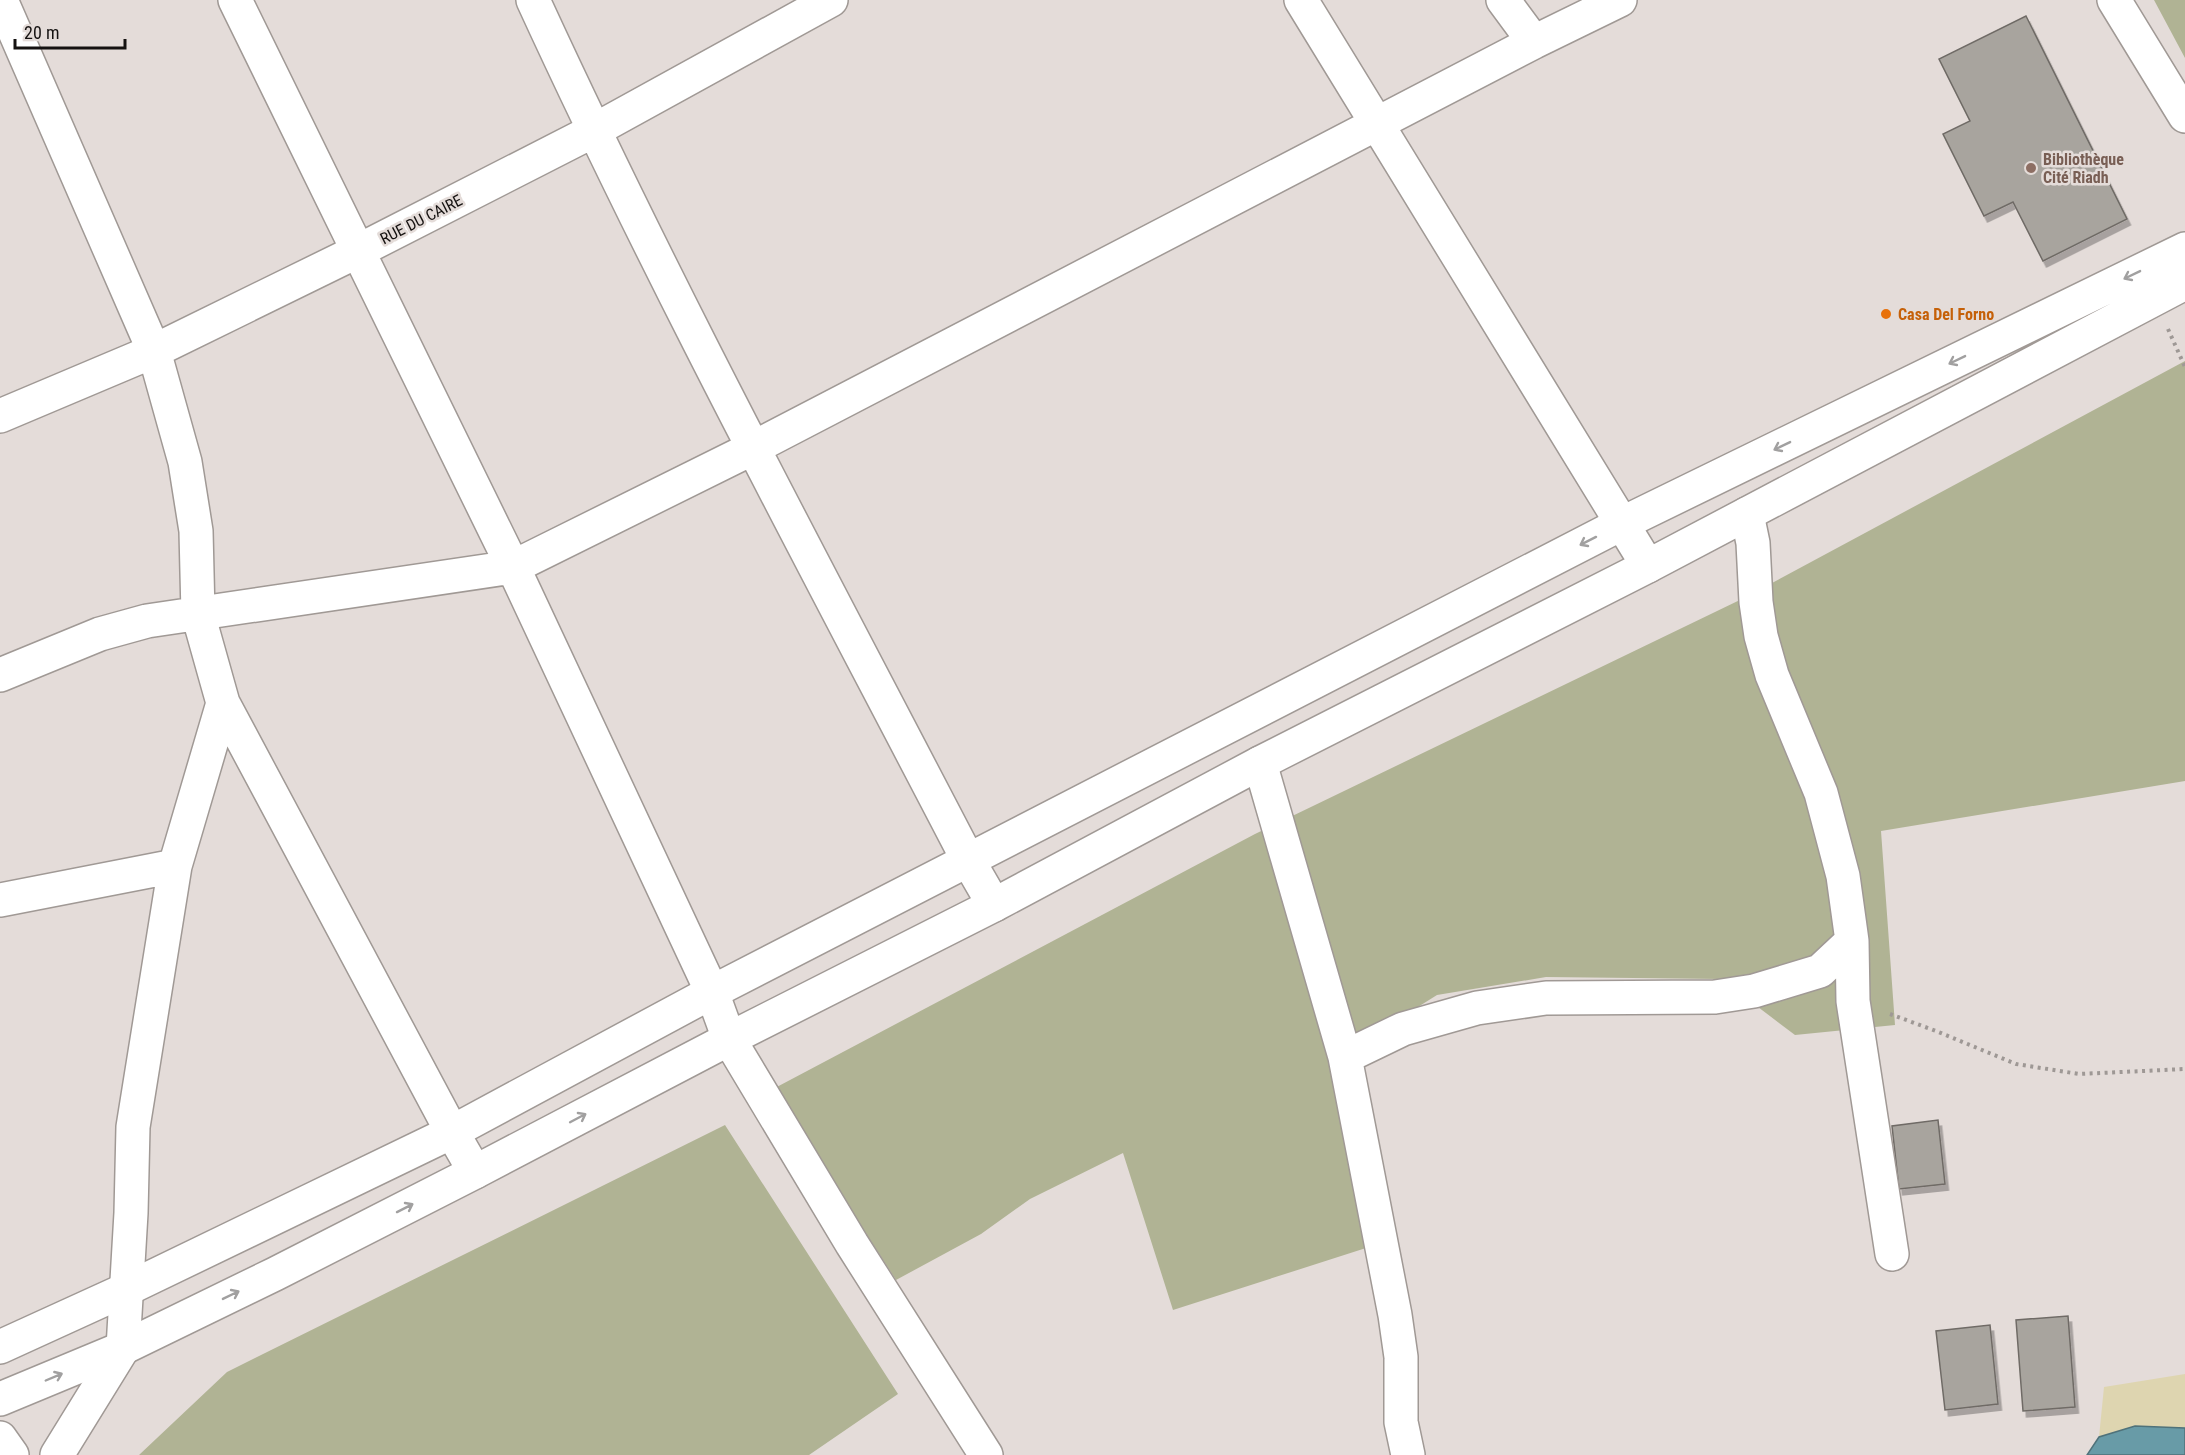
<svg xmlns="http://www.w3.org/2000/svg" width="2185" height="1455" font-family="'Roboto Condensed',sans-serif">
<defs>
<filter id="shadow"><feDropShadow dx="3.5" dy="6" stdDeviation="0" flood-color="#0004"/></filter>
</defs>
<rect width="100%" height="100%" fill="#e4dcd9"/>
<path fill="#b0b394" d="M2154 0H2185V58Z
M2185 361V781L1881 831 1895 1025 1795 1035 1721 979 1546 977 1437 995 1335 1059 1366 1248 1173 1310 1123 1153 1030 1199 981 1234 896 1280 773 1089 1255 834 1744 598Z
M725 1125 898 1394 809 1455H139L227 1372Z"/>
<path fill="#ded5b0" d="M2185 1374V1428L2135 1426 2099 1437 2104 1387Z"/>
<path fill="#689ba7" stroke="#4f727a" stroke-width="1.5" d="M2135 1426 2185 1428V1455H2087L2099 1437Z"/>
<path fill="#a8a49e" stroke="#6f6b66" stroke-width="1.5" filter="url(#shadow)" d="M2026 16 2127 219 2043 261 2013 202 1984 216 1943 134 1970 121 1939 59Z
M1938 1120 1945 1184 1899 1189 1892 1126Z
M2068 1316 2075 1407 2023 1411 2016 1320Z
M1990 1325 1998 1404 1945 1410 1936 1331Z"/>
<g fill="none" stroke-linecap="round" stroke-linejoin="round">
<g stroke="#a09995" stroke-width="36">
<path id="minor" d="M1 0 154 351 185 462 196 531 198 614 223 703 452 1132 475 1172
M235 0 513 567 712 992 729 1039 852 1244 986 1455
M533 0C667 292 820 575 968 860L994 905
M1301 0 1648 566
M1503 0 1534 42
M2114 0 2185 116
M0 416 154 351 358 251 593 131 831 0
M1747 514 1753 543 1756 602 1761 636 1772 675 1821 793 1843 876 1852 941 1853 1001 1892 1254
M0 675 100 634 147 621 513 567 753 448 1534 42 1620 0
M1260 763 1345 1057 1395 1315 1401 1357V1422L1408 1455
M0 900 175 866
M1345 1057 1403 1029 1477 1008 1546 998 1715 997 1754 991 1820 971 1852 941
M0 1438 12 1455
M57 1455 123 1348 131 1213 133 1127 175 866 223 703"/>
</g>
<g stroke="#a09995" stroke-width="36">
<path id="secondary" d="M0 1347 127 1289 452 1132 712 992 1621 524 2185 249
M0 1399 123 1348 275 1274 475 1172 729 1039 994 905 1260 763 1648 566 2185 283"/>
</g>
<path stroke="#9e9895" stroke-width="4" stroke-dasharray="3 4.5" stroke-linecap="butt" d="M2168 329 2185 367
M1890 1014 1936 1031 2016 1064 2079 1074 2185 1069"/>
<use href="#minor" stroke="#fff" stroke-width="33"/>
<use href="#secondary" stroke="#fff" stroke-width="33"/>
</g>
<defs><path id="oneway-shaft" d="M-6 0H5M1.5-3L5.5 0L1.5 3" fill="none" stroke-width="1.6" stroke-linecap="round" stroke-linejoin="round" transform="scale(1.5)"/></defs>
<g stroke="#a1a0a0">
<use href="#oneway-shaft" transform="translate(2132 275) rotate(154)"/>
<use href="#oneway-shaft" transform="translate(1957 360) rotate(154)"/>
<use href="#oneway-shaft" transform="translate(1782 446) rotate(154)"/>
<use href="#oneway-shaft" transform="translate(1588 541) rotate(153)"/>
<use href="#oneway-shaft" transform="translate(578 1118) rotate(-28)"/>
<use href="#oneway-shaft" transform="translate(405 1208) rotate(-27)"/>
<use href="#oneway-shaft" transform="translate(231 1295) rotate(-26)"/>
<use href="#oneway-shaft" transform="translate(54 1377) rotate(-23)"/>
</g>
<circle fill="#8d6e63" stroke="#e4dcd9" stroke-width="2" cx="2031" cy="168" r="6"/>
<circle fill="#e8710a" stroke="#e4dcd9" stroke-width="2" cx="1886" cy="314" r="6"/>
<g text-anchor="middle" stroke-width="5" stroke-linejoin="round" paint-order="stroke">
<g font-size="16" font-weight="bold" fill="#785e54" stroke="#e4dcd9" text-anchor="start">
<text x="2043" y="165">Bibliothèque<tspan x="2043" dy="18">Cité Riadh</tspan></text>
</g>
<g font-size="16" fill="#151211" stroke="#e4dcd9">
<text transform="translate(421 219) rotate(-27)" y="6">RUE DU CAIRE</text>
</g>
<g font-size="16" font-weight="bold" fill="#c56008" stroke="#e4dcd9" text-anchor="start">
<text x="1898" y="320">Casa Del Forno</text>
</g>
</g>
<path d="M15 39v9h110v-9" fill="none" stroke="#151211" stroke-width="3"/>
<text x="24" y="39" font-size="18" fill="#151211" stroke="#e4dcd9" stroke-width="4.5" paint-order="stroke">20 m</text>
</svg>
